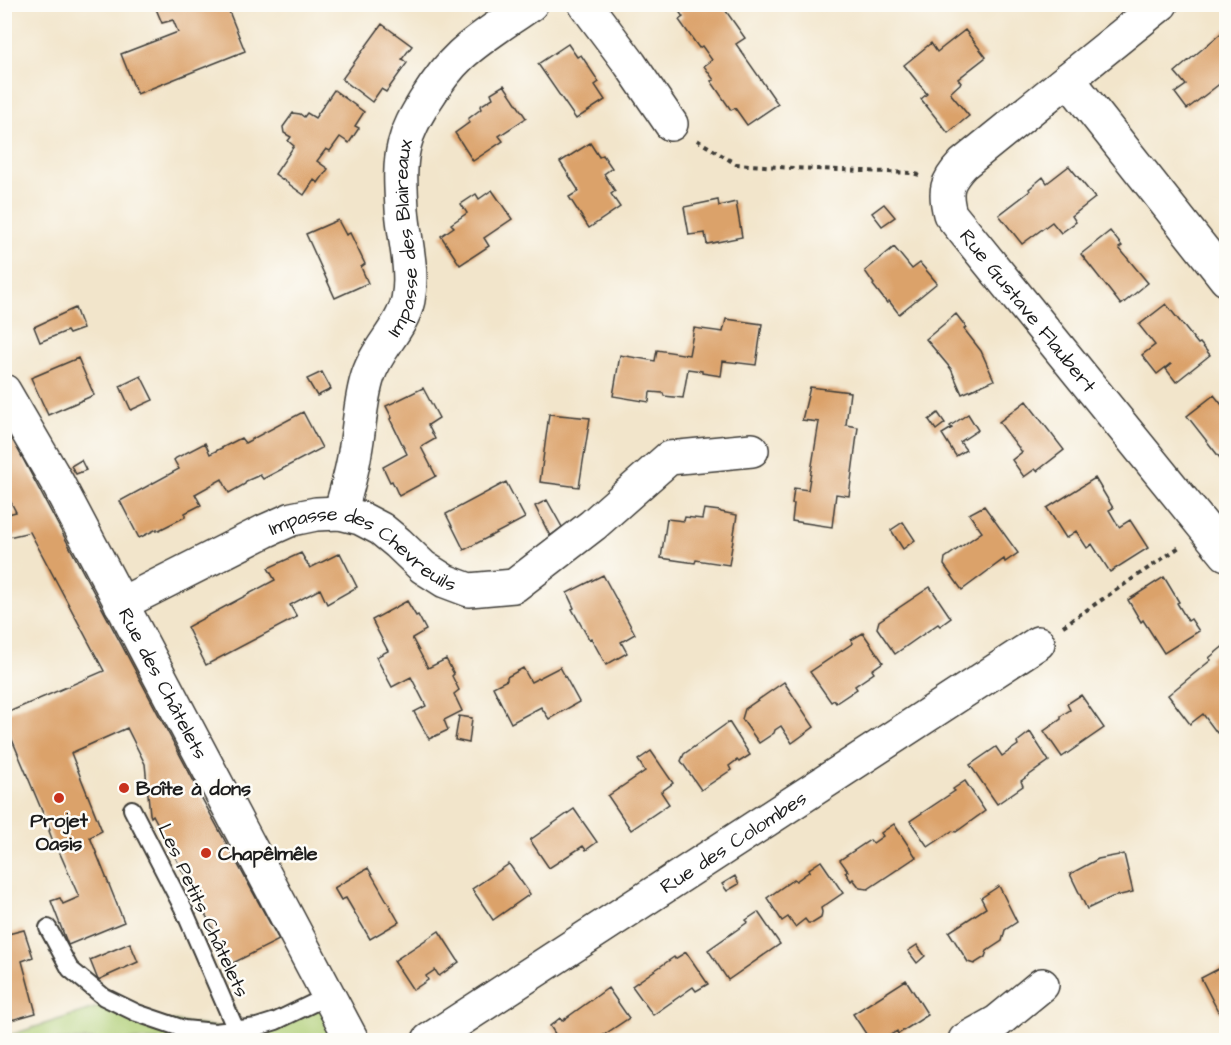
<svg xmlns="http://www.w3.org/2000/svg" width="1231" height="1045" font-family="'Architects Daughter',sans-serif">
<rect width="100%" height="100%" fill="#fdfcf7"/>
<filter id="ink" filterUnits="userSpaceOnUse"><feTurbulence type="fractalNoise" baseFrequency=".0167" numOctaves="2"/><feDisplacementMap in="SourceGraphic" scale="12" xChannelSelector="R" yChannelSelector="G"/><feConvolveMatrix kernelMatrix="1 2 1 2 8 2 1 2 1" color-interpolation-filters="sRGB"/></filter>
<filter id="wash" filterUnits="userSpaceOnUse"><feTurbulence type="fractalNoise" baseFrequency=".008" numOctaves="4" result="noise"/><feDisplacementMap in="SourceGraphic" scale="24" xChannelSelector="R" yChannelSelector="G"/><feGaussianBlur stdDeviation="1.35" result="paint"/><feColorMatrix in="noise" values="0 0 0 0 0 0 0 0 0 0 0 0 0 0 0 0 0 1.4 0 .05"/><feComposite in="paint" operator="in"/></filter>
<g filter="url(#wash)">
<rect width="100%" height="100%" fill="#f2e5cb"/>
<path fill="#afce76" stroke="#667549" stroke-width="1.5" d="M328 996 352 1040H5L4 1037 107 1004 156 1019 236 1030Z"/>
<g id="blocks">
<path fill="#dba26a" d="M154 4H226L245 51 137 94 121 54 178 32 173 20 162 23Z
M674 4H721L745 38 736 44 778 104 747 125 735 108 731 110 711 81 714 80 704 66 712 60 702 46 699 48 679 20 683 17Z
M382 24 412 46 402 59 407 63 386 92 381 89 372 102 342 79Z
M1226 29V79L1187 109 1175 93 1186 85 1175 72Z
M965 30 986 57 958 79 961 83 950 93 969 116 948 133 921 99 927 94 904 65 931 43 937 52Z
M568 44 577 57 581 55 599 82 595 85 605 100 576 119 538 64Z
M504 85 526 118 499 136 503 141 473 161 455 133 470 122 468 119 481 109 480 106 493 98 491 93Z
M334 90 364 112 355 126 359 128 349 143 340 137 330 151 326 149 317 161 328 169 318 183 314 180 304 195 275 174 294 146 288 141 291 137 284 133 283 127 293 113 300 114 304 117 307 113 315 118Z
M590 143 599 157 603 155 612 168 604 174 615 191 611 194 620 207 589 228 569 197 579 191 560 162Z
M1069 166 1095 198 1072 216 1076 222 1061 233 1052 222 1022 244 999 215 1030 191 1029 189 1043 177 1047 183Z
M492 190 512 219 484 238 489 246 460 265 441 236 454 227 451 224 467 213 461 204 476 194 479 199Z
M718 200 719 206 736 202 742 237 707 244 705 233 689 235 684 207Z
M884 204 895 217 882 226 872 213Z
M338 220 346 235 350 233 365 264 361 267 368 283 335 298 306 234Z
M1110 231 1122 246 1119 248 1148 283 1121 305 1081 254Z
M894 247 912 269 920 263 937 283 899 314 889 301 887 303 873 285 874 284 865 271Z
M1166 304 1198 344 1200 343 1210 355 1176 382 1166 369 1171 365 1170 364 1157 374 1142 355 1155 345 1139 325Z
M75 308 83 329 69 334 67 331 40 342 34 327Z
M956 314 966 327 964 329 981 351 994 380 962 394 951 369 926 339Z
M726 319 762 324 756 365 723 361 721 376 702 373V371L688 369 683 398 664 396 663 393 650 392 649 402 613 396 620 355 655 361 657 350 689 355 694 328 723 332Z
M78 358 94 395 48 415 31 378Z
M322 372 331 389 317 396 307 379Z
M141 376 153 400 131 410 120 386Z
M810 387 850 392 846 425 858 427 849 496 836 494 832 527 792 521 794 504H792L794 488 808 490 819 422 802 420Z
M423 388 439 418 428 425 435 439 421 447 436 476 399 496 392 481 390 482 383 467 407 454 390 419 392 418 386 406Z
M1214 395 1226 410V461L1224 463 1187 416Z
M1026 401 1064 450 1037 471 1035 469 1024 477 1012 460 1022 452 999 422Z
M303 412 322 448 263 479 260 475 246 481 245 484 229 493 222 479 195 494 201 505 185 513V517L157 531V529L139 538 120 501 179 469 174 460 176 458 205 443 210 454 241 438 245 443Z
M938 413 945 423 936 430 929 420Z
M549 414 590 418 579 487 540 482Z
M968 414 978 430 960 442 966 450 956 456 942 434 952 428 950 426Z
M4 423 198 789 201 792 199 793 279 940 231 964 214 932 212 933 210 930 213 929 153 815 151 817 150 814 145 764 127 728 71 753 102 831 90 837 124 922 68 945 51 901 60 898 63 904 79 897 58 849H56L49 831 50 830 8 730 4 732V714L104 671 30 532 4 538V515L16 512 4 489Z
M81 460 86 470 76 474 71 466Z
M1095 478 1113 508 1109 510 1119 527 1130 520 1148 548 1110 572 1092 544 1087 548 1076 531 1066 538 1047 508Z
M506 482 525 518 464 550 446 514Z
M547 500 562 527 550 536 535 506Z
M984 506 1018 553 1005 562 1004 559 962 590 944 565 945 558 982 532 969 514Z
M704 509 720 511 721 512 737 515 729 565 696 560 695 563 661 558 667 519 684 521 685 517 702 519Z
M903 522 915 540 903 549 891 530Z
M301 553 310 568 340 553 357 587 327 604 320 589 290 605 297 617 206 665 187 627 275 580 268 568Z
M603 575 635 634 621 642 627 653 606 665 591 638 589 639 572 609 574 608 567 593Z
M1164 577 1179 602 1177 603 1188 621 1191 619 1199 631 1164 653 1143 620 1141 622 1128 600Z
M930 587 951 618 940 626 938 624 895 654 877 628 879 621Z
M407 601 416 616 418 615 426 630 412 638 428 668 446 659 454 674 452 676 459 690 454 694 462 711 444 720 448 730 429 739 414 712 426 706 411 677 392 687 376 657 388 651 372 620Z
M863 633 883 662 872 670 874 673 855 686 857 689 836 703 834 700 831 702 810 672 853 643 851 640Z
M1226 644V725L1217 733 1203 714 1190 724 1168 695 1211 660 1209 658Z
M560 667 579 702 549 719 541 707 511 723 493 687 507 680V677L523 668 531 682Z
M784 682 814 727 792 743 781 726 775 730 774 733 759 743 742 719 745 709Z
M1081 695 1104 728 1062 757 1044 731 1061 719V716L1070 710 1067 704Z
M459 716 472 718 469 743 455 740Z
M729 722 750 755 739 762 737 760 729 766 731 770 701 790 681 761 684 754Z
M1030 732 1049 761 1021 781 1023 786 997 804 970 765 996 747 1002 756 1018 745 1017 742Z
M651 751 673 783 661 792 669 804 631 830 608 796 645 771 638 760Z
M965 781 985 811 956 832 952 831 928 847 910 821 955 791 953 789Z
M574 809 597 842 586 850 583 846 549 868 530 840Z
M894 824 916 857 868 889 860 888 853 879 851 881 845 872 848 871 840 860 870 840 873 843 883 836 881 833Z
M1124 854 1133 892 1112 897 1087 909 1070 874 1098 859Z
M821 861 843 893 821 908 822 912 821 918 813 923H808L805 919 795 927 788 917 782 921 767 898 794 879 796 881 810 871 809 869Z
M509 864 530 894 493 920 472 889Z
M368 868 399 922 370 939 346 898 341 900 334 888Z
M735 876 739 884 727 891 722 884Z
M999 886 1017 922 1005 930 1002 941 987 951 985 957 974 964 968 962 949 932 986 908 981 898Z
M758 912 780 944 728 980 708 950 748 922 746 920Z
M24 930 33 957 22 961 36 1013 4 1022V935Z
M439 931 459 962 439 976 435 970 426 976 428 980 413 990 394 961Z
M130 943 138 962 98 980 90 960Z
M917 945 925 956 917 963 908 951Z
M686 952 708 984 696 991 693 987 653 1015 632 986 674 957 675 959Z
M1226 965V1008L1219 1013 1201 978Z
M906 980 928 1015 898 1034 897 1031 882 1040H870L853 1014Z
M608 988 629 1018 596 1040H559L550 1026 560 1018 562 1021Z"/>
</g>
</g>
<g filter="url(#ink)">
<use href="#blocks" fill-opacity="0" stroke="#3c3a36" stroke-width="1.5"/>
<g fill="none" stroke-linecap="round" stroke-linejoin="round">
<g stroke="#3c3a36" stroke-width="20">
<path id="service" d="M132 809 184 910 236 1030
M48 928 70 969 104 997 137 1013 184 1029 215 1032 257 1027 276 1021 328 996"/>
</g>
<g stroke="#3c3a36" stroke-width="36">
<g id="minor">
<path d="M585 4 630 64 671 124"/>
<path id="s1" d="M1161 4 963 164C946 182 944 191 950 214L1226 554"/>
<path d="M1068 79 1226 279"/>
<path id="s2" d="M4 391 57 482 352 1040"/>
<path id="s3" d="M340 513C346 493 352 472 355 452 360 426 360 400 368 376 377 348 402 328 408 300 414 270 404 239 402 209 401 188 399 167 404 146 408 129 416 116 425 101 435 85 447 68 461 55 482 36 507 21 531 4"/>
<path id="s4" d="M121 604 265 531 292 519 316 514 340 513 360 518 381 529 398 543 423 567 445 581 469 590 514 586 593 525 669 458 752 450"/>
<path id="s5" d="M429 1040 1038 643"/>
<path d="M965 1040 997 1022 1042 985"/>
</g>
</g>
<path stroke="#3c3a36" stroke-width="4" stroke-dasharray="4.5 4.5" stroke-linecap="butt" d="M697 140 736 164 793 168 911 173 920 175
M1063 626 1181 546"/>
<use href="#service" stroke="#fff" stroke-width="16"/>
<use href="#minor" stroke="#fff" stroke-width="33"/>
</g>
</g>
<g fill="#c8321e" stroke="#fdfcf7" stroke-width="2">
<circle cx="124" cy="788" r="6"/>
<circle cx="59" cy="798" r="6"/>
<circle cx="206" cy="853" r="6"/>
</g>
<g text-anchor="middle" stroke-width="5" stroke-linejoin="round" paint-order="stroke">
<g font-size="20" fill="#1c1c1c" stroke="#fdfcf7">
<text dy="7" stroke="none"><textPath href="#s3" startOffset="288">Impasse des Blaireaux</textPath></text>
<text dy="7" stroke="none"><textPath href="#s1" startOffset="434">Rue Gustave Flaubert</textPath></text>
<text dy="7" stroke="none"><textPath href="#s4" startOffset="272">Impasse des Chevreuils</textPath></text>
<text dy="7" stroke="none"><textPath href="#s2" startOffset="333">Rue des Châtelets</textPath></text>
<text dy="7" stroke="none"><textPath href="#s5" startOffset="363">Rue des Colombes</textPath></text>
<text transform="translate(204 910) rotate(65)" y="7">Les Petits Châtelets</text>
</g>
<g font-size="20" font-weight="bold" fill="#1c1c1c" stroke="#fdfcf7" text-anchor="start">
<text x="136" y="795">Boîte à dons</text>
<text x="59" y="827" text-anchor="middle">Projet<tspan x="59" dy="23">Oasis</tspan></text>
<text x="218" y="860">Chapêlmêle</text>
</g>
</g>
<rect width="1231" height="1045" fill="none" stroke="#fdfcf7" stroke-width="24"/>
</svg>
